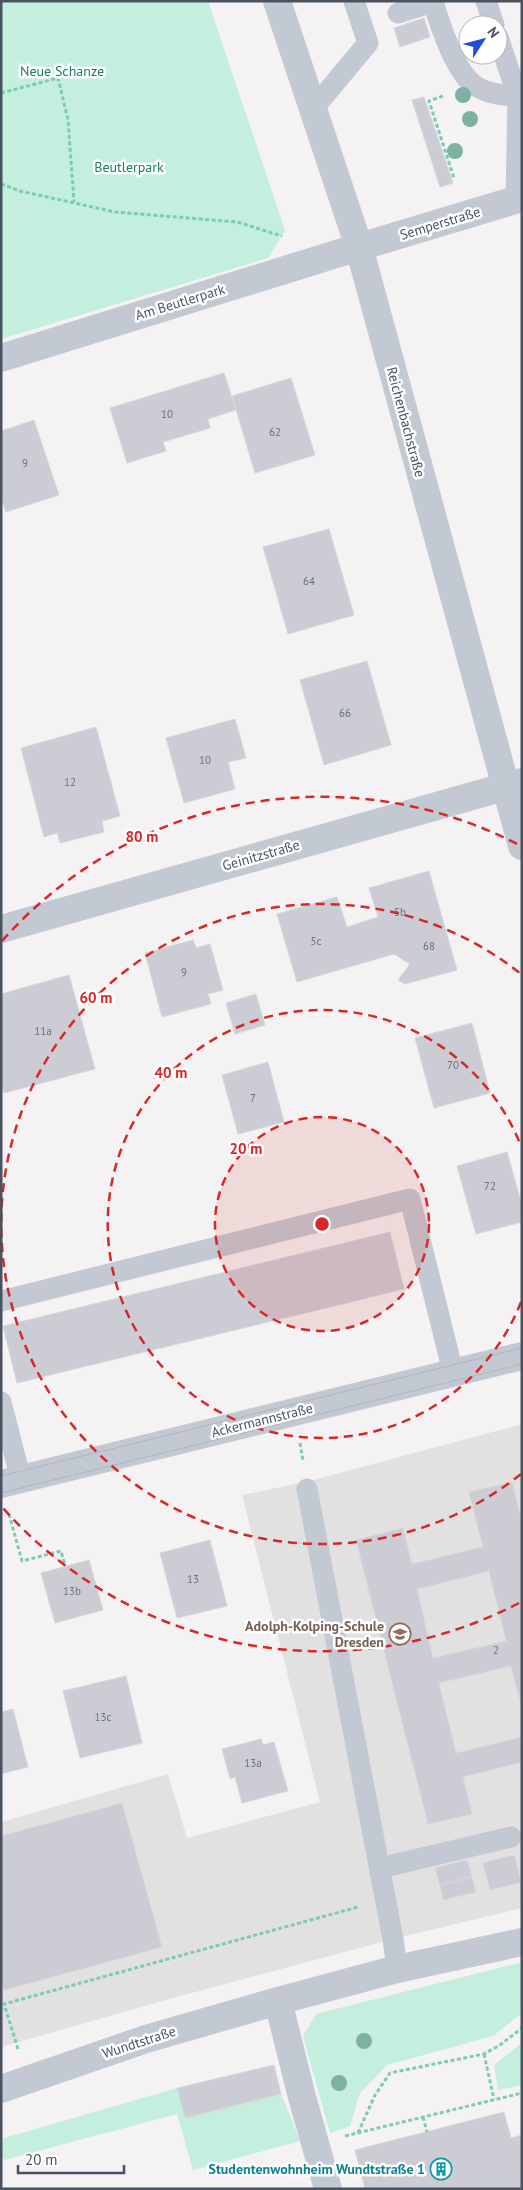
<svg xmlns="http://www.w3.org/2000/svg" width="523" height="2190" font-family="'PT Sans',sans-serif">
<rect width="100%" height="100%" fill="#f4f2f2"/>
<path fill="#e2e1e1" d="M522 1424V1908L393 1939 166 2000 1 2047V1822L168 1774 187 1838 320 1802 242 1495 306 1482Z"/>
<path fill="#c4eedd" d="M1 1H208L285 230 268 258 1 339Z
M519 1963 522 1967V2013L493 2036 387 2065 360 2093 350 2126 330 2133 303 2036 316 2014Z
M522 2043V2085L498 2090 494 2065Z
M177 2088 185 2118 281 2094 300 2141 193 2170 177 2114 4 2160 1 2151V2139Z"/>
<path fill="#cccdd4" stroke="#d6d7dd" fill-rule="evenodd" d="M424 18 430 37 400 47 394 28Z
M424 97 453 183 440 187 412 100Z
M224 373 236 410 208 419 210 428 163 442 166 451 127 463 110 408Z
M291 378 315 455 255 473 232 396Z
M34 420 59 495 6 512 1 498V431Z
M329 529 354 615 288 634 263 547Z
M367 661 391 745 324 765 300 680Z
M235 719 246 758 228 762 235 789 184 803 166 738Z
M96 727 120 816 102 821 104 832 60 843 57 833 44 837 21 748Z
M429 871 457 970 405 984 398 980 410 964 394 954 297 982 277 914 337 897 347 927 378 917 369 888Z
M193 940 196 948 210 944 223 990 208 994 211 1004 162 1017 145 953Z
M69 975 95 1069 4 1093 1 1082V994Z
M256 994 265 1025 235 1034 226 1003Z
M472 1023 490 1093 434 1108 415 1038Z
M268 1062 284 1122 238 1134 222 1075Z
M507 1152 522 1205V1222L476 1234 457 1166Z
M390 1232 404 1289 17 1383 3 1326Z
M512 1482 522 1523V1708L511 1666 439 1683 456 1753 522 1737V1762L463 1777 472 1814 428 1824 356 1540 403 1528 412 1564 483 1547 469 1492ZM489 1571 506 1641 433 1658 417 1589Z
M210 1540 227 1606 177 1618 160 1553Z
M89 1560 103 1610 55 1623 41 1573Z
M126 1676 142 1743 80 1758 63 1691Z
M13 1709 28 1767 1 1774V1712Z
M261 1739 263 1745 274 1742 288 1791 242 1803 235 1777 230 1779 222 1749Z
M122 1803 162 1947 4 1990 1 1981V1836Z
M514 1855 521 1882 490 1890 483 1863Z
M467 1860 472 1877 440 1885 435 1868Z
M472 1877 476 1892 443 1900 440 1885Z
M274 2065 281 2094 185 2118 177 2088Z
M504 2112 511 2138 522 2135V2189H365L355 2150Z"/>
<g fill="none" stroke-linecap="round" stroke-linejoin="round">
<path stroke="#7dcbb5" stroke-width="3" stroke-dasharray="4 2.5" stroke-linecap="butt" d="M1 93 58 78 68 120 74 202
M443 96 429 101 454 178
M1 184 20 191 115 212 237 222 282 236
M300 1443 303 1461
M9 1514 22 1561 61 1551 65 1566
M18 2049 4 2004 358 1907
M484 2054 494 2099
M423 2117 427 2132
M358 2133 375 2095 390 2073 484 2054 500 2045 522 2028
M345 2136 522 2093"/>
<path stroke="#c3c9d2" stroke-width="21" d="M486 1 494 25
M398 13 433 2C440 25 456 75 477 87 489 94 504 95 518 97
M498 37 518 97 516 200
M313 109 368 43 354 1
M1 1301 410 1199 453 1372
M1 1402 21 1480
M307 1489 393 1939 397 1969
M380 1868 511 1837"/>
<path stroke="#c3c9d2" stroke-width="28" d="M1 358 359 247 522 198
M1 929 522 782
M278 2001 302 2097 328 2189
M1 2089 146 2039 278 2001 397 1969 522 1942"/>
<path stroke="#c3c9d2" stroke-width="28" d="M277 1 359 247 522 846
M1 1484 522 1356"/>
<path stroke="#b4b5bc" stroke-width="1" d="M1 1476 522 1348
M1 1493 522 1364"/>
</g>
<g fill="#7db2a3">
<circle cx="463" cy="95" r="8"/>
<circle cx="470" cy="119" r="8"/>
<circle cx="455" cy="151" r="8"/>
<circle cx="364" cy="2041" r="8"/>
<circle cx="339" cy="2083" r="8"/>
</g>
<circle cx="322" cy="1224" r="107" fill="#d62828" fill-opacity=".12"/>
<g fill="none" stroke="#d62828" stroke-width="2.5" stroke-dasharray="9 6">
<circle cx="322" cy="1224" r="107"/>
<path d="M521 1302A214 214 0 1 1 521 1146"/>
<path d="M521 1474A320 320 0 1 1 521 974"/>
<path d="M519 1603A427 427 0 0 1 2 1507M2 941A427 427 0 0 1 519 845"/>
</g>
<defs>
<g id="school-ring" transform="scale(1.125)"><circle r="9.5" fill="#fff" stroke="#8d6e63" stroke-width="1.5"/><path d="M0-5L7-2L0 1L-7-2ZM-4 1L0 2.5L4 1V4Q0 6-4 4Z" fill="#8d6e63"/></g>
<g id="building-ring" transform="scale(1.125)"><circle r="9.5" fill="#fff" stroke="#0f9aa8" stroke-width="1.5"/><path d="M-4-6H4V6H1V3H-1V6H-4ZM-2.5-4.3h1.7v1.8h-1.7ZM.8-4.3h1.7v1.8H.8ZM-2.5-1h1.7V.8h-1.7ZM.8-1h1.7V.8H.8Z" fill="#0f9aa8"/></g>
</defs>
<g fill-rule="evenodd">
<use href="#school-ring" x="400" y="1634"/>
<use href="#building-ring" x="441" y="2169"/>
</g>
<g text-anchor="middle" stroke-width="5" stroke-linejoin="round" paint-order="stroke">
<g font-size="11" fill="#6a707c">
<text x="167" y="418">10</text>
<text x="275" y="436">62</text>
<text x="25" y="467">9</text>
<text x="309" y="585">64</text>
<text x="345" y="717">66</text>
<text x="205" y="764">10</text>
<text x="70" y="786">12</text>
<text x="400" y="916">5b</text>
<text x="316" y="945">5c</text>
<text x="429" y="950">68</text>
<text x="184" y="976">9</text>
<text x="43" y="1035">11a</text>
<text x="453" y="1069">70</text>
<text x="253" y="1102">7</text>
<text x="490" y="1190">72</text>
<text x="193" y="1583">13</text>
<text x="72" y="1595">13b</text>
<text x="496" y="1654">2</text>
<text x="103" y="1721">13c</text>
<text x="253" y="1767">13a</text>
</g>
<g font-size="14" fill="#1c7e62" stroke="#fff">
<text x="62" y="76">Neue Schanze</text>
<text x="129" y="172">Beutlerpark</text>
</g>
<g font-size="14" fill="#4a515f" stroke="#fff">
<text transform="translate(440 223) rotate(-17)" y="5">Semperstraße</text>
<text transform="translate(180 302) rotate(-17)" y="5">Am Beutlerpark</text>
<text transform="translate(406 422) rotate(75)" y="5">Reichenbachstraße</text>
<text transform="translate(261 855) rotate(-16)" y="5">Geinitzstraße</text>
<text transform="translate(262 1420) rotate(-14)" y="5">Ackermannstraße</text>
<text transform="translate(139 2042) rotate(-18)" y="5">Wundtstraße</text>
</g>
<g font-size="14" font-weight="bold" fill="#785e54" stroke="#fff" text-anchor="end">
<text x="384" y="1631">Adolph-Kolping-Schule<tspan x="384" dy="16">Dresden</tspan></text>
</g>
<g font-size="14" font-weight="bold" fill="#0d838f" stroke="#fff" text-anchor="end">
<text x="425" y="2174">Studentenwohnheim Wundtstraße 1</text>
</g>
</g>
<circle cx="322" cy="1224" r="8" fill="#d62828" stroke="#fff" stroke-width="2.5"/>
<g font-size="15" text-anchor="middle" font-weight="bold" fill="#d62828" stroke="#fff" stroke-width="5" stroke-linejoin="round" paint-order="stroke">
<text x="142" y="842">80 m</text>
<text x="96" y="1003">60 m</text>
<text x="171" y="1078">40 m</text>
<text x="246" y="1154">20 m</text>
</g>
<rect width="523" height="2190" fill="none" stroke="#4a515f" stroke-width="5"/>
<g transform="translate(483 40) rotate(54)"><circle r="24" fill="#ffffff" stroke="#b7b9bf"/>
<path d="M0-4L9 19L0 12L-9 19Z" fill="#234cdd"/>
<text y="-8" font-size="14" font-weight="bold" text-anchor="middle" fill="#4a515f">N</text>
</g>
<path d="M18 2165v8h106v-8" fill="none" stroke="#4a515f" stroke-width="2.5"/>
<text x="25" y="2165" font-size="15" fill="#4a515f" stroke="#ffffff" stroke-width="4" paint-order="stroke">20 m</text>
</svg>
